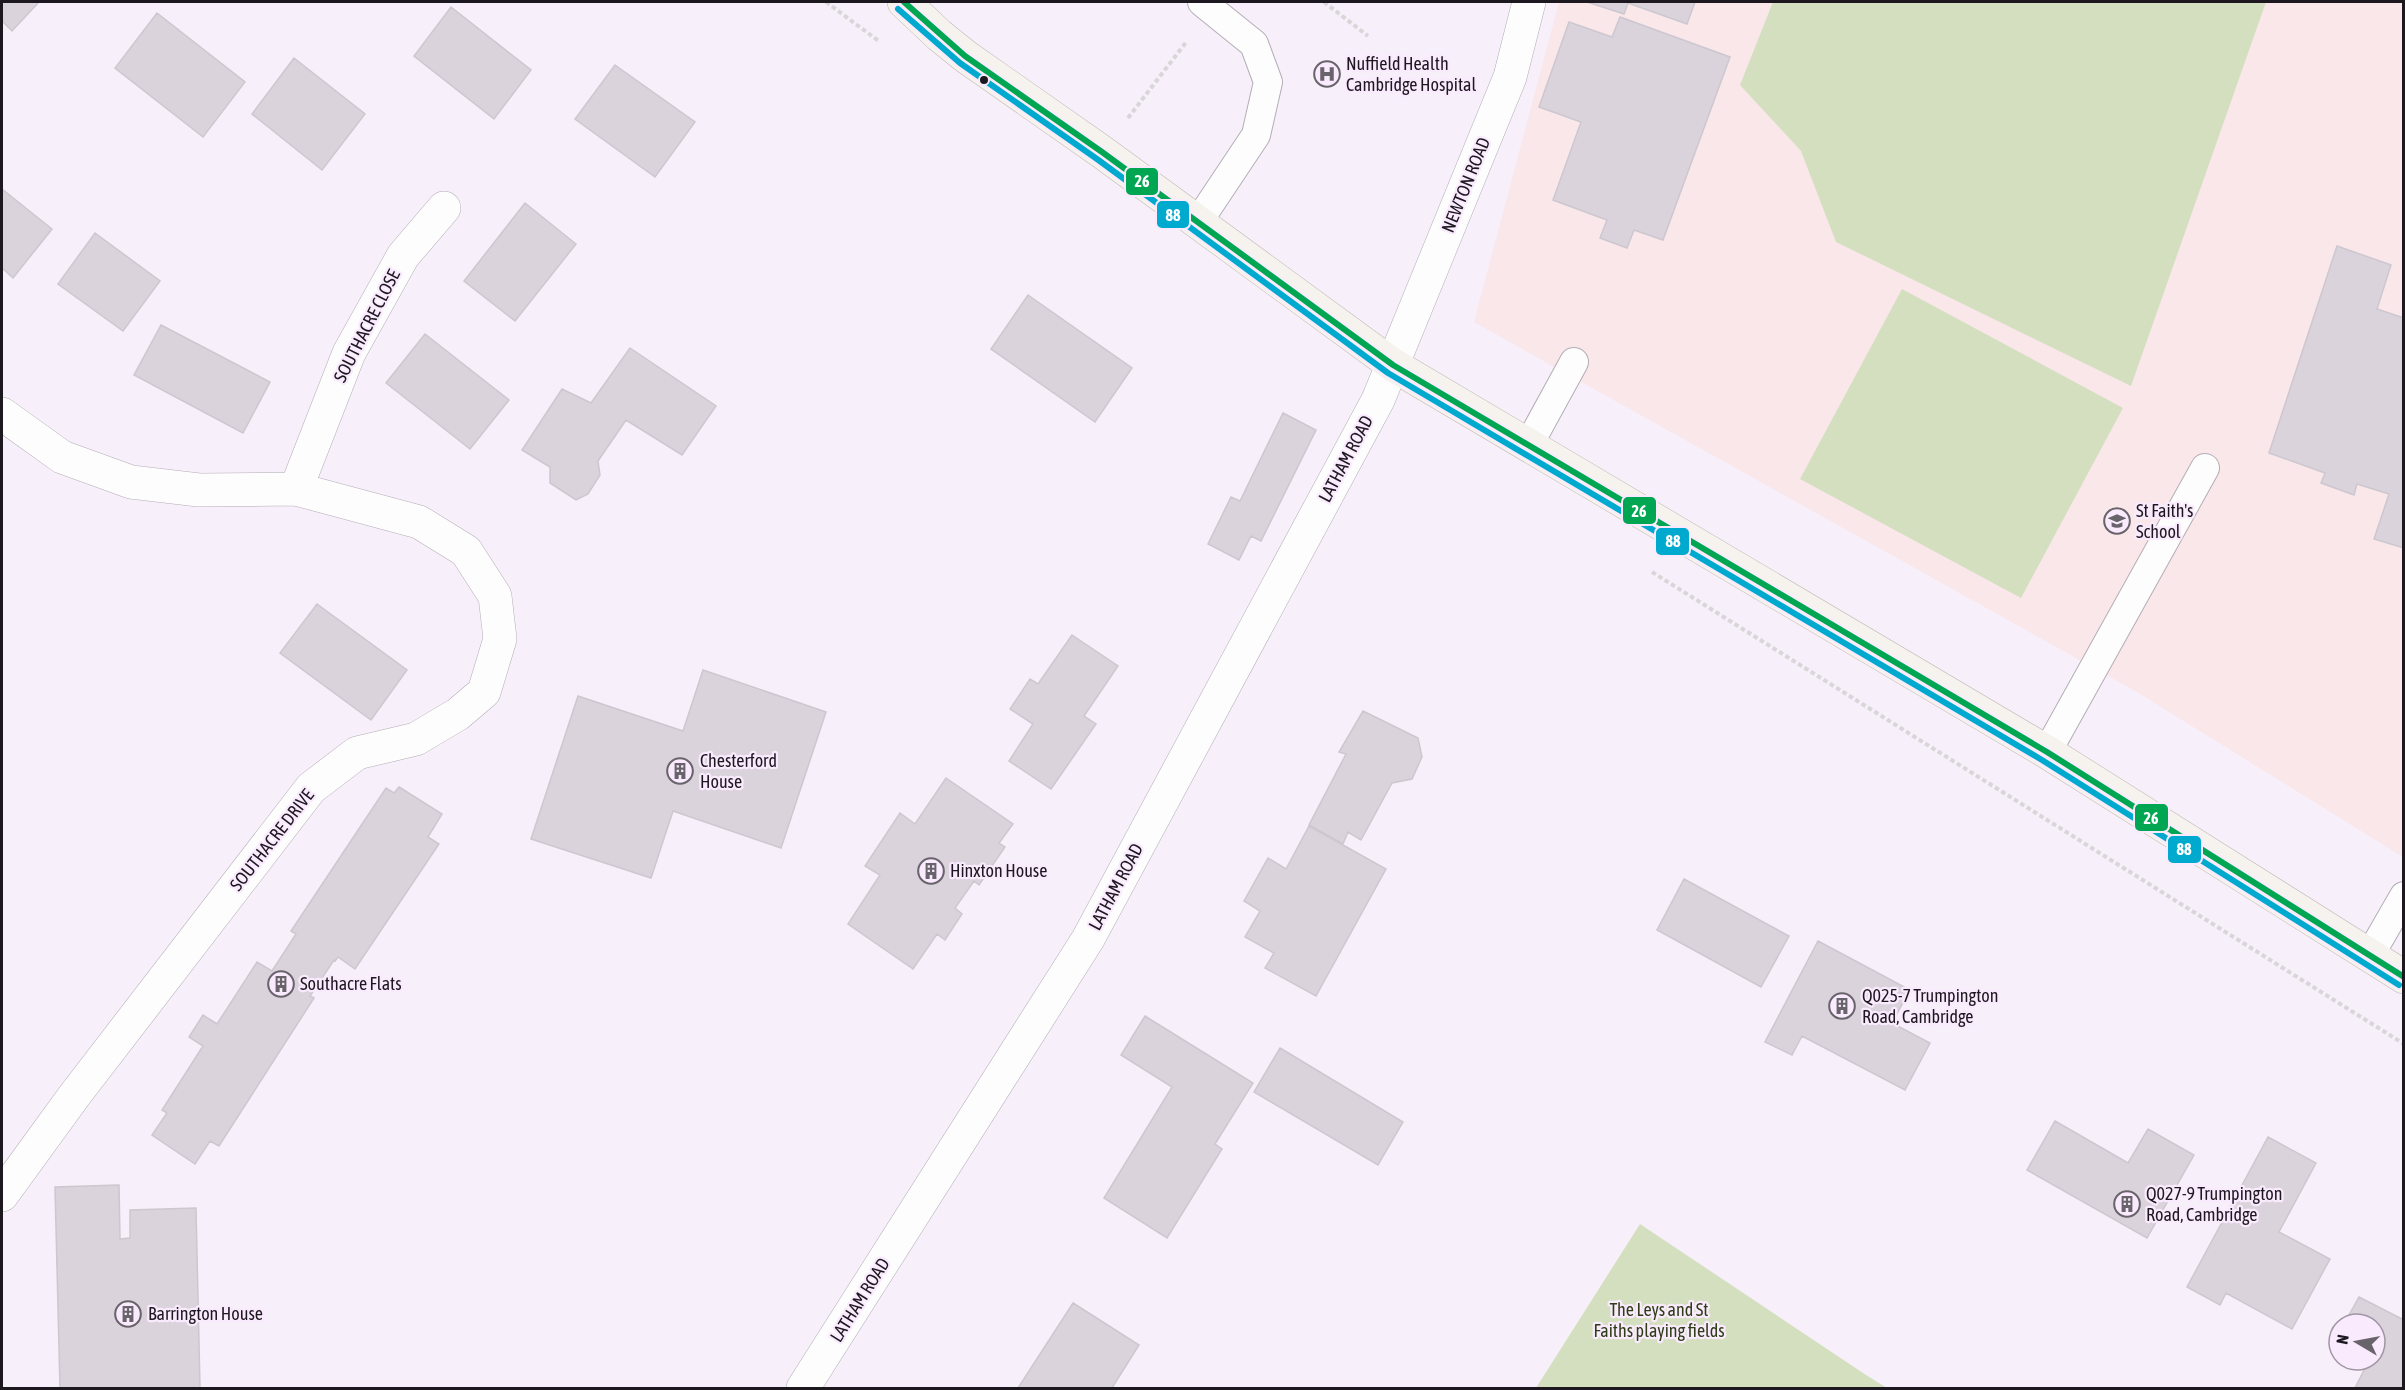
<svg xmlns="http://www.w3.org/2000/svg" width="2405" height="1390" font-family="'Asap Condensed',sans-serif">
<rect width="100%" height="100%" fill="#f7eff9"/>
<path fill="#f9e7e9" d="M1559 2H2403V857L2137 692 1474 322Z"/>
<path fill="#d4dfc0" d="M1773 2H2266L2131 386 1836 242 1801 151 1740 85Z
M1902 289 2123 408 2021 598 1800 479Z
M1640 1224 1866 1375 1887 1388H1536Z"/>
<path fill="#dad3dc" stroke="#cdc7cf" stroke-width="1.5" d="M2 2H39L12 31 2 21Z
M1587 2H1695L1687 24 1628 3 1624 14Z
M451 7 531 70 494 119 414 56Z
M157 13 245 82 203 137 115 68Z
M1620 17 1730 57 1663 240 1634 230 1627 248 1600 238 1607 220 1553 200 1581 122 1539 107 1569 22 1612 37Z
M294 58 365 114 322 170 252 114Z
M615 65 695 122 655 177 575 119Z
M2 189 52 229 13 278 2 268Z
M525 203 576 244 515 321 464 281Z
M95 233 160 281 123 331 58 284Z
M2337 246 2391 265 2377 309 2404 318V548L2374 539 2389 494 2357 484 2354 495 2321 483 2325 473 2269 453Z
M1028 295 1132 368 1095 422 991 349Z
M161 325 270 382 243 433 134 375Z
M425 334 509 400 470 449 386 383Z
M630 348 716 406 682 455 626 420 598 461 600 475 588 494 576 500 550 483V467L522 450 562 389 591 403Z
M1283 413 1316 430 1261 541 1251 536 1239 560 1208 544 1231 497 1240 501Z
M317 604 407 670 371 720 280 653Z
M1072 635 1118 666 1084 716 1096 724 1051 789 1009 761 1033 724 1010 709 1030 679 1038 684Z
M703 670 826 712 781 848 673 811 651 878 531 839 578 696 683 731Z
M1363 711 1418 738 1422 757 1412 779 1392 783 1361 840 1348 832 1343 844 1309 825 1346 754 1339 752Z
M946 778 1013 824 999 843 1005 847 979 885 974 881 955 908 962 914 945 940 937 934 913 969 848 924 880 875 865 866 900 813 915 824Z
M399 787 442 814 428 837 439 844 355 969 338 957 335 961 334 960 310 996 314 998 219 1146 210 1141 195 1164 152 1135 167 1113 162 1110 203 1046 189 1037 203 1015 217 1024 257 962 272 971 296 934 291 931 386 788 394 793Z
M1309 826 1386 869 1316 996 1265 968 1274 953 1245 937 1260 911 1244 901 1268 858 1286 869Z
M1684 879 1789 936 1761 987 1657 930Z
M1818 941 1910 990 1892 1023 1930 1043 1905 1090 1802 1036 1792 1055 1765 1042Z
M1145 1016 1253 1083 1215 1144 1222 1149 1167 1238 1104 1198 1172 1087 1121 1055Z
M1280 1048 1403 1122 1378 1165 1254 1092Z
M2055 1121 2128 1163 2148 1129 2194 1155 2147 1238 2027 1170Z
M2268 1137 2316 1163 2279 1232 2330 1259 2292 1329 2226 1293 2220 1305 2187 1287Z
M119 1185 120 1239 130 1238V1210L196 1208 200 1388H60L55 1187Z
M2359 1297 2404 1320V1388H2355L2369 1360H2375V1324H2344Z
M1073 1303 1139 1345 1112 1388H1018Z"/>
<g fill="none" stroke-linecap="round" stroke-linejoin="round">
<g stroke="#b4adb6" stroke-width="30">
<path id="lane" d="M1198 222 1256 135 1268 82 1254 44 1202 2
M1528 446 1574 362
M2047 752 2205 468
M2370 955 2404 896"/>
</g>
<g stroke="#b4adb6" stroke-width="34">
<path id="street" d="M2 414 62 457 131 482 199 490 296 489 419 522 466 551 495 596 500 639 484 692 458 714 416 739 357 753 311 788 74 1096 2 1195
M296 489 349 353 403 256 444 208
M803 1388 1088 939 1378 400 1510 77 1529 2"/>
</g>
<g stroke="#c2b8b5" stroke-width="34">
<path id="primary" d="M904 2 939 35 965 56 1102 152 1393 365 2047 752 2404 977"/>
</g>
<path stroke="#d8d6d8" stroke-width="4" stroke-dasharray="4.5 3" stroke-linecap="butt" d="M826 2 880 42
M1324 2 1368 36
M1128 118 1187 41
M1652 572 2404 1044"/>
<use href="#lane" stroke="#fefdfe" stroke-width="28"/>
<use href="#street" stroke="#fefdfe" stroke-width="33"/>
<use href="#primary" stroke="#f6f2ee" stroke-width="33"/>
<g stroke="#f9ebfd" stroke-width="10">
<path id="bus-1" d="M904 2 965 56 1102 152 1393 365 2047 752 2404 977"/>
</g>
<g stroke="#f9ebfd" stroke-width="10">
<path id="bus-2" d="M898 9 960 63 1097 159 1388 373 2042 760 2399 985"/>
</g>
<use href="#bus-1" stroke="#00a651" stroke-width="6"/>
<use href="#bus-2" stroke="#00a9ce" stroke-width="6"/>
</g>
<defs>
<g id="hospital-ring" transform="scale(1.35)"><circle r="9.5" fill="#f9ebfd" stroke="#69636b" stroke-width="1.5"/><path d="M-5-5h3v3.5h4V-5h3V5h-3V1.5h-4V5h-3Z" fill="#69636b"/></g>
<g id="school-ring" transform="scale(1.35)"><circle r="9.5" fill="#f9ebfd" stroke="#69636b" stroke-width="1.5"/><path d="M0-5L7-2L0 1L-7-2ZM-4 1L0 2.5L4 1V4Q0 6-4 4Z" fill="#69636b"/></g>
<g id="building-ring" transform="scale(1.35)"><circle r="9.5" fill="#f9ebfd" stroke="#69636b" stroke-width="1.5"/><path d="M-4-6H4V6H1V3H-1V6H-4ZM-2.5-4.3h1.7v1.8h-1.7ZM.8-4.3h1.7v1.8H.8ZM-2.5-1h1.7V.8h-1.7ZM.8-1h1.7V.8H.8Z" fill="#69636b"/></g>
</defs>
<g fill-rule="evenodd">
<use href="#hospital-ring" x="1327" y="74"/>
<use href="#school-ring" x="2117" y="521"/>
<use href="#building-ring" x="680" y="771"/>
<use href="#building-ring" x="931" y="871"/>
<use href="#building-ring" x="281" y="984"/>
<use href="#building-ring" x="1842" y="1006"/>
<use href="#building-ring" x="2127" y="1204"/>
<use href="#building-ring" x="128" y="1314"/>
</g>
<circle fill="#1d171f" stroke="#f9ebfd" stroke-width="2" cx="984" cy="80" r="5"/>
<g text-anchor="middle" stroke-width="4.5" stroke-linejoin="round" paint-order="stroke">
<g font-size="18" fill="#1d171f" stroke="#f9ebfd" text-anchor="start">
<text x="1346" y="70">Nuffield Health<tspan x="1346" dy="21">Cambridge Hospital</tspan></text>
<text x="2136" y="517">St Faith's<tspan x="2136" dy="21">School</tspan></text>
<text x="700" y="767">Chesterford<tspan x="700" dy="21">House</tspan></text>
<text x="950" y="877">Hinxton House</text>
<text x="300" y="990">Southacre Flats</text>
<text x="1862" y="1002">Q025-7 Trumpington<tspan x="1862" dy="21">Road, Cambridge</tspan></text>
<text x="2146" y="1200">Q027-9 Trumpington<tspan x="2146" dy="21">Road, Cambridge</tspan></text>
<text x="148" y="1320">Barrington House</text>
</g>
<g font-size="18" fill="#1d171f" stroke="#f9ebfd">
<text transform="translate(1466 185) rotate(-68)" y="6">NEWTON ROAD</text>
<text transform="translate(367 326) rotate(-63)" y="6">SOUTHACRE CLOSE</text>
<text transform="translate(1346 459) rotate(-62)" y="6">LATHAM ROAD</text>
<text transform="translate(272 840) rotate(-52)" y="6">SOUTHACRE DRIVE</text>
<text transform="translate(1116 887) rotate(-62)" y="6">LATHAM ROAD</text>
<text transform="translate(860 1300) rotate(-58)" y="6">LATHAM ROAD</text>
</g>
<g font-size="18" fill="#2f3d16" stroke="#f9ebfd">
<text x="1659" y="1316">The Leys and St<tspan x="1659" dy="21">Faiths playing fields</tspan></text>
</g>
</g>
<g stroke="#f9ebfd" stroke-width="2">
<rect x="1125" y="167" width="34" height="29" rx="6" fill="#00a651"/>
<rect x="1156" y="200" width="34" height="29" rx="6" fill="#00a9ce"/>
<rect x="1622" y="496" width="35" height="29" rx="6" fill="#00a651"/>
<rect x="1655" y="527" width="35" height="29" rx="6" fill="#00a9ce"/>
<rect x="2134" y="803" width="35" height="29" rx="6" fill="#00a651"/>
<rect x="2167" y="835" width="35" height="29" rx="6" fill="#00a9ce"/>
</g>
<g font-size="16" text-anchor="middle" font-weight="bold" fill="#fff">
<text x="1142" y="187">26</text>
<text x="1173" y="221">88</text>
<text x="1639" y="517">26</text>
<text x="1673" y="547">88</text>
<text x="2151" y="824">26</text>
<text x="2184" y="855">88</text>
</g>
<rect width="2405" height="1390" fill="none" stroke="#1d171f" stroke-width="6"/>
<g transform="translate(2357 1342) rotate(280)"><circle r="28" fill="#f9ebfd" stroke="#a196a4" stroke-width="1.5"/>
<path d="M0-4.5L10 22L0 15L-10 22Z" fill="#69636b"/>
<text y="-9" font-size="16" font-weight="bold" text-anchor="middle" fill="#1d171f">N</text>
</g>
</svg>
